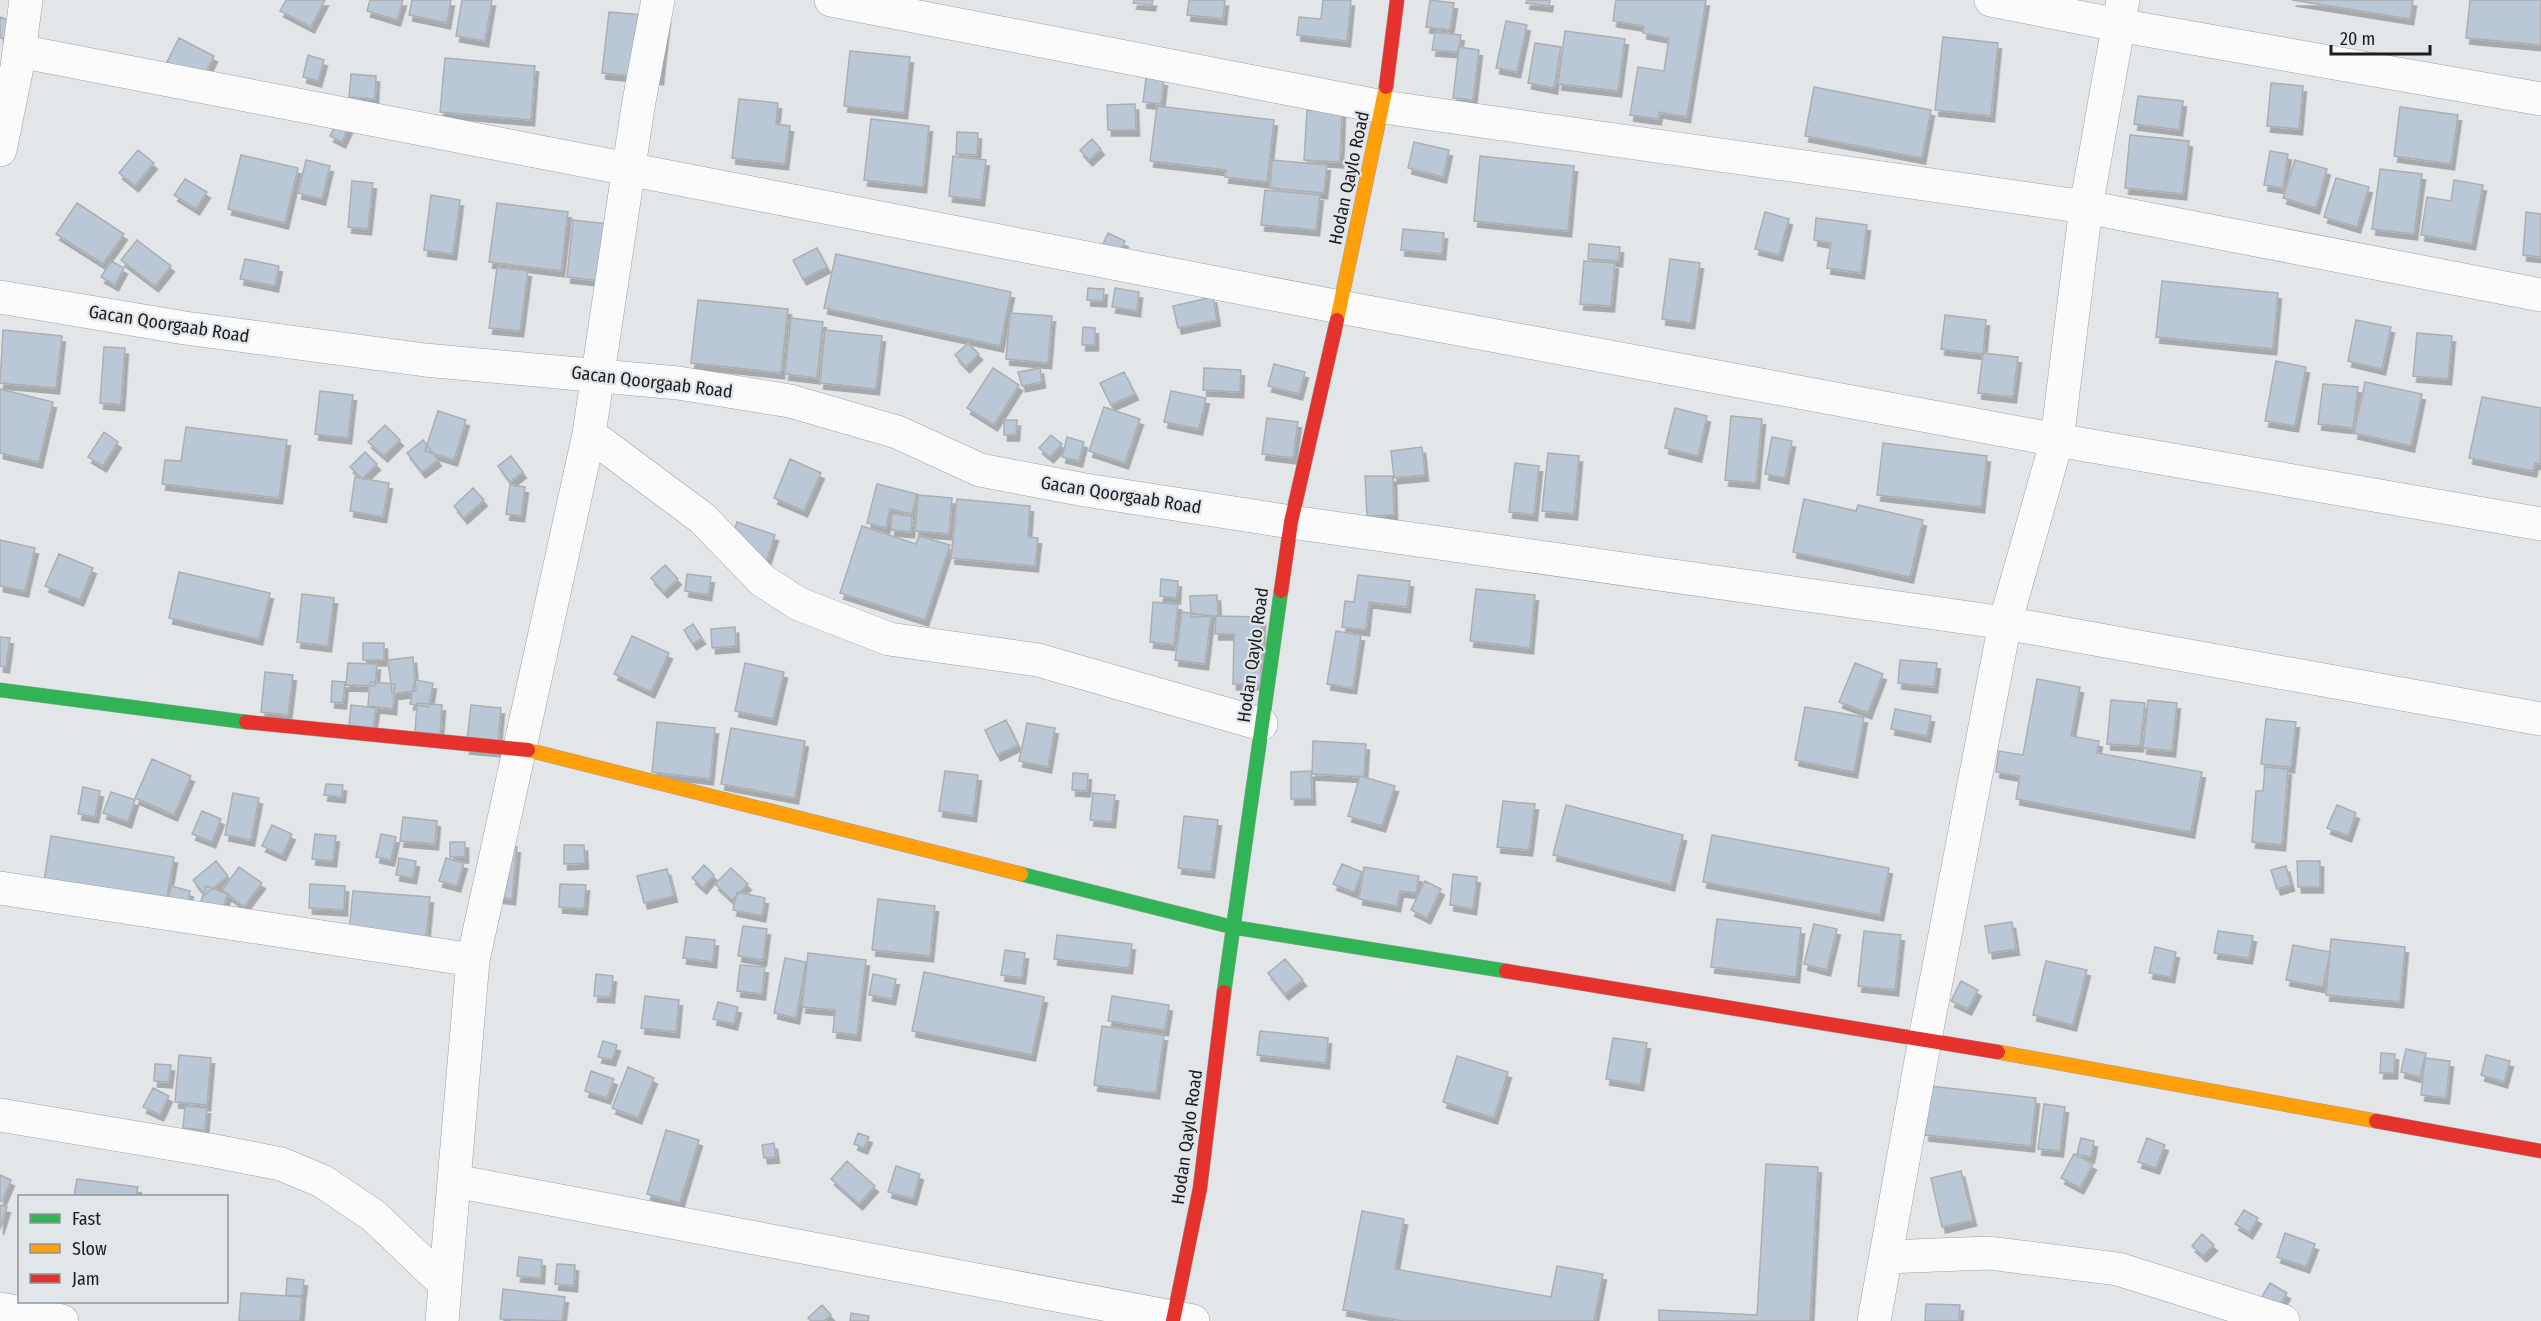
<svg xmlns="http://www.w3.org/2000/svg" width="2541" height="1321" font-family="'Fira Sans Condensed',sans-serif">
<defs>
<filter id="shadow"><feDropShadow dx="3.5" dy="6" stdDeviation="0" flood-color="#0004"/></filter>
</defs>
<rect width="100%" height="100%" fill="#e3e6e9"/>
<path fill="#bac7d6" stroke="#adaeb1" stroke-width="1.5" filter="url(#shadow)" d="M286 0H325L311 27 280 11Z
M370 0H403L397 20 367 11Z
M412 0H451L447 23 409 15Z
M462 0H492L485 41 456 36Z
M1134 0H1153L1152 5 1133 3Z
M1189 0H1225L1223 19 1187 15Z
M1323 0H1351L1347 41 1297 35 1299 17 1321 19Z
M1430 0 1454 3 1450 30 1426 27Z
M1527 0H1550L1549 6 1526 3Z
M1616 0H1706L1687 117 1659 112 1658 119 1630 115 1638 67 1664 71 1669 38 1643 33 1644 26 1613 21Z
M2292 0H2413L2410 19Z
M2470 0H2541V45L2466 38Z
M609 12 667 17 660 79 602 73Z
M0 17 11 21 4 39 0 38Z
M1506 21 1527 25 1517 72 1496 68Z
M1565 31 1625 39 1618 91 1558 84Z
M1435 32 1461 35 1458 52 1432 50Z
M1943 37 1998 43 1991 116 1935 110Z
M179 38 214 56 202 80 167 62Z
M1535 43 1561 47 1554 88 1528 83Z
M1459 47 1479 50 1473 100 1453 98Z
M850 51 910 57 904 113 844 106Z
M308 55 324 60 318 81 303 77Z
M445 58 535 66 531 120 440 112Z
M351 74 376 76 375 99 349 97Z
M1146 78 1164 80 1161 104 1143 102Z
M2271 83 2303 86 2299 129 2267 126Z
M1814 87 1931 110 1922 158 1805 136Z
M2138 96 2183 101 2179 130 2134 124Z
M739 99 778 103 776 124 790 126 785 164 732 158Z
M1135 104 1136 130H1108L1107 105Z
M1157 106 1274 120 1267 182 1225 177 1226 170 1150 161Z
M2400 107 2458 115 2451 164 2394 156Z
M1307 110 1342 111 1340 162 1304 160Z
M338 119 350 125 342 142 330 136Z
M871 119 929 126 923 187 864 180Z
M957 132 978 133 977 155 956 154Z
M2130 135 2189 141 2183 194 2125 188Z
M1092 139 1101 149 1089 160 1080 150Z
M1414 142 1449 150 1443 177 1408 168Z
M138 150 154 163 135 186 119 173Z
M2270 151 2288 154 2283 188 2264 185Z
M241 155 298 168 285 223 228 209Z
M953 156 986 160 981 200 949 196Z
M1480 156 1574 166 1568 231 1474 221Z
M306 160 330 166 322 199 298 193Z
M1272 160 1327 165 1324 193 1270 188Z
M2295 160 2327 169 2316 208 2283 198Z
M2380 169 2422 174 2414 234 2372 229Z
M2336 178 2369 187 2357 227 2324 217Z
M185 179 207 192 196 209 174 195Z
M2454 180 2483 185 2472 244 2421 235 2427 197 2451 201Z
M352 181 373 183 368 229 348 227Z
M1265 190 1320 195 1316 230 1261 225Z
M431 195 460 200 453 254 424 250Z
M77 203 124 234 103 264 56 234Z
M497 203 568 212 561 271 489 262Z
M1765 212 1789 219 1779 255 1755 249Z
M2526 212 2541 214V257L2523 255Z
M1816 218 1867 225 1861 273 1827 268 1831 243 1814 240Z
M573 220 626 226 620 283 567 277Z
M1403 229 1444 233 1442 254 1401 250Z
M1108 233 1125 241 1119 253 1102 246Z
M137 240 171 266 155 286 121 260Z
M1589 244 1620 247 1619 261 1588 259Z
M817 248 827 267 803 279 793 260Z
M836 254 1011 292 1000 346 824 308Z
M245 259 279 266 275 286 240 279Z
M1670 259 1700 263 1691 323 1662 319Z
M111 261 124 268 115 285 101 277Z
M1584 261 1615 263 1611 306 1580 304Z
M497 267 528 271 520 331 489 328Z
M2162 281 2278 293 2273 349 2156 337Z
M1088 288 1104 289 1103 301 1087 300Z
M1115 288 1139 292 1137 311 1112 307Z
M1213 297 1217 320 1178 328 1173 306Z
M698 300 788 309 781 373 691 363Z
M1010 313 1052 316 1048 363 1006 359Z
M1945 315 1986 320 1983 354 1941 349Z
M791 318 823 322 817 378 785 374Z
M2356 320 2391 327 2382 369 2348 361Z
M1083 327 1095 328V345H1082Z
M3 330 62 336 56 388 0 383Z
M825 330 882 336 876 389 820 383Z
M2417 333 2452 336 2448 379 2413 376Z
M968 343 979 354 966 367 955 355Z
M104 347 125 348 121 405 100 403Z
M1983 353 2018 357 2013 397 1978 393Z
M2276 361 2306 367 2295 426 2265 421Z
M1274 364 1305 372 1299 394 1268 386Z
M993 368 1019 385 994 425 967 408Z
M1040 368 1042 382 1022 386 1018 372Z
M1204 368 1241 370 1240 392 1203 390Z
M1124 372 1135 394 1111 405 1100 383Z
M2365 382 2422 394 2411 446 2354 433Z
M2323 384 2358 387 2353 428 2318 424Z
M0 389 53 402 39 462 0 453Z
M320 391 353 395 348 438 315 434Z
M1171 391 1206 398 1199 429 1164 422Z
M2482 397 2541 408V464L2535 463 2533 471 2469 458Z
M1104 407 1140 419 1125 463 1089 451Z
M1675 408 1707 416 1698 456 1665 448Z
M438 411 466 420 454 460 425 451Z
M1731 416 1762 419 1756 483 1725 480Z
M1267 418 1298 422 1293 458 1262 454Z
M1004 420H1017L1016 435H1004Z
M385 425 400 440 384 456 368 442Z
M186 427 287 440 279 498 162 484 165 460 181 461Z
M104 432 118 442 103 466 88 457Z
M1051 435 1062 444 1050 457 1039 448Z
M1067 437 1084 442 1079 461 1062 457Z
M1772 437 1792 441 1785 478 1765 474Z
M423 440 438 460 422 472 407 453Z
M1883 443 1987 456 1981 507 1877 495Z
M1422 447 1425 475 1394 478 1391 451Z
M365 452 377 464 362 479 350 467Z
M1548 453 1579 456 1574 514 1542 511Z
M511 456 523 472 510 482 498 466Z
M790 459 821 473 804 511 774 498Z
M1515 463 1539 466 1534 515 1509 512Z
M1365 476H1393L1394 515 1367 516Z
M355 477 389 483 383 517 350 511Z
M877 484 917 494 912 514 890 509 886 528 867 523Z
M510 485 525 487 521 516 506 514Z
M473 488 484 500 464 518 454 506Z
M918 495 952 498 949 534 915 531Z
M957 499 1030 506 1028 537 1038 538 1035 566 951 558Z
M1804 499 1856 511 1858 505 1923 520 1910 577 1793 552Z
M892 514 912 516 911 532 891 530Z
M737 522 775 535 764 569 726 555Z
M862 526 916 544 919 536 950 545 925 620 840 593Z
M0 540 35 548 25 591 0 586Z
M59 554 93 568 80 600 45 586Z
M665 565 678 579 664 592 651 578Z
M179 572 270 593 259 639 169 618Z
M687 574 711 577 708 595 685 591Z
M1358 575 1410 581 1407 607 1369 602 1366 630 1342 627 1345 601 1354 602Z
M1161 579 1178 581 1177 598 1160 596Z
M1476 589 1535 595 1530 648 1470 641Z
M302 594 334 598 328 646 297 642Z
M1217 595 1218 616 1191 617 1190 596Z
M1153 602 1178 604 1174 645 1150 642Z
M1182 612 1211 616 1205 664 1175 660Z
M1216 616 1262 617 1261 684H1233L1234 634H1215Z
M693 624 702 638 693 644 684 630Z
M735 627 736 646 712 648 711 629Z
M1336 631 1361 635 1353 688 1327 684Z
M632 636 669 653 651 692 614 674Z
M0 637 10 638 6 667 0 666Z
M363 643H384V660H363Z
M413 657 416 691 392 694 388 660Z
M1900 660 1937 663 1934 687 1898 683Z
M348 663 377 664 375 686 346 685Z
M745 663 784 672 773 719 735 711Z
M1855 663 1883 674 1868 713 1839 702Z
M265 672 293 675 288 715 261 712Z
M2037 679 2080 687 2071 736 2099 741 2097 753 2202 772 2191 832 2016 799 2020 776 1996 772 1999 751 2023 755Z
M415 680 433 683 429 707 410 704Z
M332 681 345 682 343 703 331 702Z
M370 682 395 684 393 709 368 706Z
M2111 700 2145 703 2140 746 2107 744Z
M2148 700 2177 703 2172 751 2143 748Z
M417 703 442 705 440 734 415 732Z
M351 705 376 708 373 728 349 725Z
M471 705 501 708 497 751 466 748Z
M1805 707 1864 717 1854 772 1795 760Z
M1895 709 1931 716 1927 736 1891 729Z
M2266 719 2296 722 2291 767 2261 764Z
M1006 720 1018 745 997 755 985 730Z
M657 722 715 728 710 779 652 772Z
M1027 723 1055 728 1048 767 1019 761Z
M731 728 805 741 795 798 721 784Z
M1313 741 1366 744 1364 777 1312 774Z
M152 759 191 776 174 815 135 798Z
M2265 767 2288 769 2282 845 2252 842 2256 791H2263Z
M945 771 978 775 973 816 939 811Z
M1311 771 1312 799H1291V772Z
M1073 773 1088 774 1087 791 1072 790Z
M1360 776 1395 786 1382 826 1348 816Z
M326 784 343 785 342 797 324 795Z
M83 787 100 791 95 817 78 814Z
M111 792 135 800 128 822 103 813Z
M233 793 259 798 251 840 225 835Z
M1093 793 1115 795 1112 822 1090 820Z
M1503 801 1535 804 1529 850 1497 847Z
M1566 805 1683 835 1671 885 1553 855Z
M2337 805 2356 813 2348 836 2327 828Z
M202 811 221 819 212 842 192 834Z
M1184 816 1218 820 1211 872 1178 868Z
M403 817 437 821 435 844 400 841Z
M272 825 292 834 282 855 262 846Z
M315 834 336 836 333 861 312 859Z
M381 834 396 837 391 860 376 857Z
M1712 835 1889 868 1880 915 1703 882Z
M51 836 174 857 165 909 43 888Z
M450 842H465V857H450Z
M486 844 517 847 512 899 481 895Z
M564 845H584L585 863 564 864Z
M399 858 416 861 413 878 396 875Z
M446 858 464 863 457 886 439 881Z
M216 861 228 876 205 895 193 880Z
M2297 861H2320V887H2298Z
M1342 864 1362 872 1354 892 1333 884Z
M704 865 714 875 703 888 692 878Z
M2286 866 2291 885 2277 889 2271 870Z
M239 867 262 883 244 907 222 890Z
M1364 867 1419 876 1416 893 1400 891 1397 906 1359 899Z
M731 868 748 884 732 900 715 884Z
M667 869 674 896 644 903 637 876Z
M1453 874 1477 877 1473 909 1450 905Z
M1425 881 1441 889 1427 918 1411 910Z
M310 884 345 886 344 910 309 908Z
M560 884 586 885 584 909 559 907Z
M171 886 190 891 185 915 165 911Z
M206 886 228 894 220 915 199 907Z
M353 891 430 897 425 949 348 943Z
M737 892 765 898 762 916 733 910Z
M878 899 935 906 930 956 872 950Z
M1717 919 1801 928 1796 977 1711 967Z
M2012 922 2016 949 1989 953 1985 926Z
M1814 924 1837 929 1827 970 1804 964Z
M743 926 767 929 763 960 738 956Z
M1864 931 1901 935 1895 990 1858 986Z
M2218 931 2253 936 2249 958 2214 953Z
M1057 935 1132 944 1129 968 1054 959Z
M686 937 715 940 713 962 683 958Z
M2331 939 2405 947 2400 1002 2326 995Z
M2293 945 2330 952 2323 987 2286 980Z
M2155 947 2176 952 2171 977 2149 973Z
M1005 950 1025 953 1022 978 1001 975Z
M808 953 866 960 857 1035 833 1032 835 1010 802 1007Z
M785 958 806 962 796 1018 774 1013Z
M1285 959 1303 980 1285 994 1268 973Z
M2046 961 2087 970 2073 1025 2033 1015Z
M740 965 765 967 762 994 737 991Z
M924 972 1044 997 1032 1055 912 1031Z
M596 974 613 976 611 997 594 996Z
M873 974 896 979 892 999 869 995Z
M1961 981 1978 990 1968 1009 1951 1001Z
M645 996 679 1000 676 1032 641 1028Z
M1112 996 1169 1005 1165 1030 1108 1021Z
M718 1002 738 1007 734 1024 713 1019Z
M1102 1026 1164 1035 1156 1093 1094 1085Z
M1260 1031 1328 1038 1326 1063 1257 1055Z
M1613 1038 1647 1043 1640 1085 1606 1079Z
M603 1041 617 1045 612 1060 598 1057Z
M2406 1049 2426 1053 2420 1077 2401 1072Z
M2381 1053 2395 1054 2394 1073H2380Z
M179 1055 211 1058 207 1105 175 1102Z
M2486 1055 2510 1061 2504 1082 2481 1075Z
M1457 1056 1508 1072 1494 1118 1443 1102Z
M2425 1058 2450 1061 2446 1098 2421 1095Z
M155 1064 171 1065 169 1082 154 1081Z
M628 1067 654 1078 638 1118 612 1108Z
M591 1071 614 1079 607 1098 585 1091Z
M1930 1086 2036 1098 2031 1146 1925 1135Z
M153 1088 169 1096 160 1115 143 1107Z
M2044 1104 2065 1107 2060 1151 2038 1149Z
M185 1106 207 1108 205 1130 183 1128Z
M666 1130 699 1140 680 1203 647 1194Z
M858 1133 869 1137 864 1148 854 1144Z
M2081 1138 2094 1141 2091 1157 2077 1154Z
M2147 1138 2165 1145 2156 1168 2138 1162Z
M774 1143 776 1157 764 1158 762 1145Z
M2074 1154 2093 1164 2080 1188 2061 1178Z
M847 1161 875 1186 859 1204 831 1179Z
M1766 1164 1818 1167 1810 1321H1659V1310L1757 1315Z
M896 1166 920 1174 913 1199 888 1192Z
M1961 1171 1973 1220 1942 1227 1931 1178Z
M0 1175 11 1180 2 1201H0Z
M77 1179 138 1187 136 1196H74Z
M0 1205 7 1207 0 1229Z
M2244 1210 2258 1218 2249 1233 2235 1224Z
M1362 1211 1404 1219 1395 1269 1551 1297 1557 1266 1603 1274 1594 1321H1403L1343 1310Z
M2285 1233 2315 1244 2306 1267 2277 1257Z
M2202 1234 2214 1245 2203 1256 2192 1246Z
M519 1257 542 1260 541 1278 517 1276Z
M557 1264 575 1265 574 1286 555 1284Z
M287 1278 304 1280 302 1296 286 1295Z
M2270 1283 2287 1293 2274 1315 2257 1305Z
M503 1289 565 1297 562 1321 500 1319Z
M241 1293 302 1297 300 1321H239Z
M1926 1304 1960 1305 1959 1321H1925Z
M822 1305 831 1315 824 1321H811L808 1318Z
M851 1313 869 1316 868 1321H850Z"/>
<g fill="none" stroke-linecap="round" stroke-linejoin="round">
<g stroke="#9ea0a2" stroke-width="34">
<path id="street" d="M831 0 1383 107 2086 207 2541 295
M1991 0 2118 25 2541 99
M19 51 1340 307 2057 440 2541 524
M0 150 17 67 26 0
M0 297 185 328 425 360 678 383 790 401 897 432 980 470 1085 490 1291 522 2005 623 2541 719
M589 434 702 518 763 581 799 604 889 639 1038 660 1261 724
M0 888 473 960
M0 1115 215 1151 281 1164 322 1181 374 1216 445 1284
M455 1181 1193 1321
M1886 1257 1989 1253 2118 1269 2283 1321
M0 1309 62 1321
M442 1321 473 960 589 434 638 107 658 0
M1874 1321 1925 1039 2005 623 2057 440 2086 207 2123 0"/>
</g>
<g stroke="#9ea0a2" stroke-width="15">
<path id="fast" d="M0 690 246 722
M1021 874 1232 927 1506 971
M1224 992 1281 591"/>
</g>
<g stroke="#9ea0a2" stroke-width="15">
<path id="slow" d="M1337 320 1386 87
M528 750 1021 874
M1998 1052 2376 1121"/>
</g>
<g stroke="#9ea0a2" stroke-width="15">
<path id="jam" d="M1386 87 1397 0
M1281 591 1291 522 1337 320
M246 722 528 750
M1506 971 1998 1052
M2376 1121 2541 1151
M1173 1321 1200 1188 1224 992"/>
</g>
<use href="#street" stroke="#fbfbfc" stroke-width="33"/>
<use href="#fast" stroke="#30b455" stroke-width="14"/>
<use href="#slow" stroke="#ff9f0a" stroke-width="14"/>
<use href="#jam" stroke="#e5322d" stroke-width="14"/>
</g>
<g text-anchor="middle" stroke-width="4.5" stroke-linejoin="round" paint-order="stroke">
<g font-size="18" fill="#1b1d1f" stroke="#e1e6eb">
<text transform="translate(1349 178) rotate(-78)" y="6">Hodan Qaylo Road</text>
<text transform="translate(169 324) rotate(9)" y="6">Gacan Qoorgaab Road</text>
<text transform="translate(652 382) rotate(7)" y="6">Gacan Qoorgaab Road</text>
<text transform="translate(1121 495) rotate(9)" y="6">Gacan Qoorgaab Road</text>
<text transform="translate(1253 655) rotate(-82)" y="6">Hodan Qaylo Road</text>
<text transform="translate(1187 1137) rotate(-82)" y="6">Hodan Qaylo Road</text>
</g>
</g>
<rect x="18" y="1195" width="210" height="108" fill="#e1e6eb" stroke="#929699" stroke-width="1.5"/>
<rect x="30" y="1214" width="30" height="9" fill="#30b455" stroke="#929699" stroke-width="1.5"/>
<text x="72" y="1225" font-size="18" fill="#1b1d1f">Fast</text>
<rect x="30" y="1244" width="30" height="9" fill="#ff9f0a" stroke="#929699" stroke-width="1.5"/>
<text x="72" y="1255" font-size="18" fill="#1b1d1f">Slow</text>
<rect x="30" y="1274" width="30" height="9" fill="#e5322d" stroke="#929699" stroke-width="1.5"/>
<text x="72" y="1285" font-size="18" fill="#1b1d1f">Jam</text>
<path d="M2331 45v9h99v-9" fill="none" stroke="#1b1d1f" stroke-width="3"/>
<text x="2340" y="45" font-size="18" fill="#1b1d1f" stroke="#e1e6eb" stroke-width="4.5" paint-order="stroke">20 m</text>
</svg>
